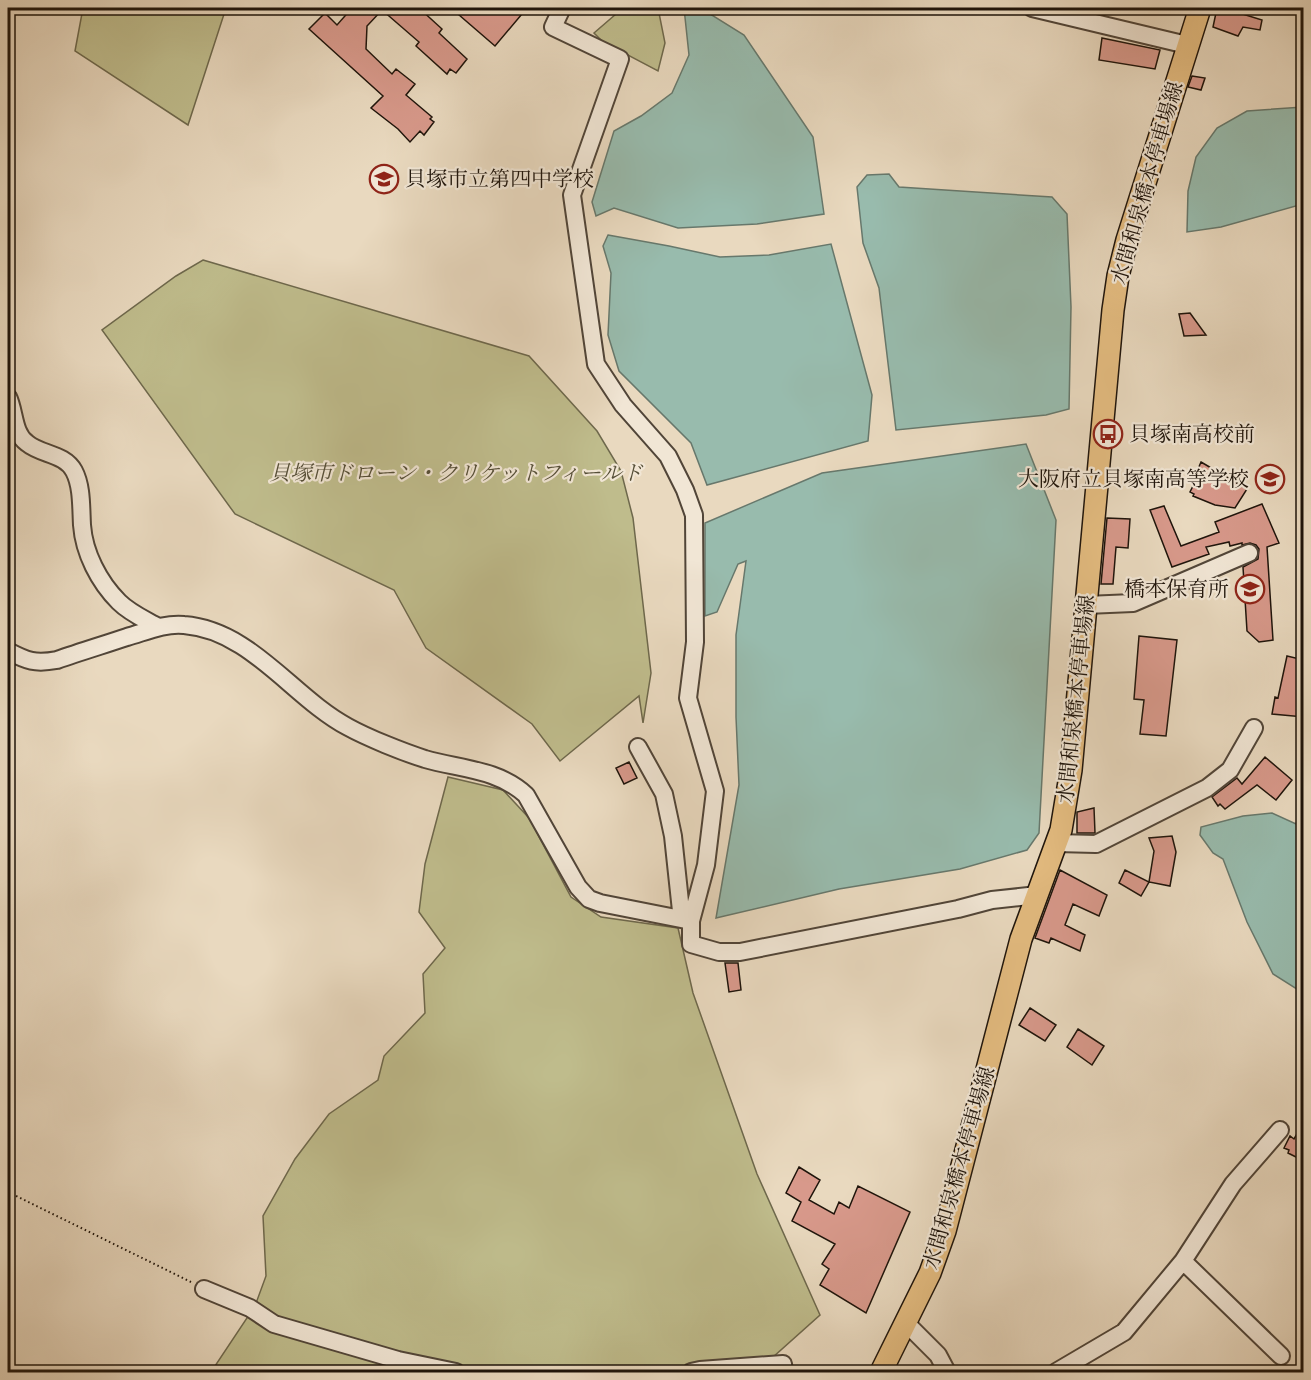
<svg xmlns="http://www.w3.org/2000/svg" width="1311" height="1380" font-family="'Gentium Book Plus','Noto Serif JP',serif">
<rect width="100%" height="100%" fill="#e9d9bf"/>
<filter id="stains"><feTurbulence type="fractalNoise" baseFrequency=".00333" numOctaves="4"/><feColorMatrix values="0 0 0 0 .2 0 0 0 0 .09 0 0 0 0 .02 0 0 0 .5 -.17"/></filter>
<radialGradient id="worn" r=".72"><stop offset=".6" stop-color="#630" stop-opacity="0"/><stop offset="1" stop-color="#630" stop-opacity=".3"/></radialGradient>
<path fill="#bfbc8c" stroke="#6e684c" stroke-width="1.5" d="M83 8H226L188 125 75 51Z
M623 8H658L665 43 658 71 603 42 594 33Z
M203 260 529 356 597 431 621 471 633 518 651 673 643 723 639 696 560 761 532 724 426 648 394 590 235 514 102 330 176 276Z
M448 777 503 790 529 818 571 897 601 917 678 928 693 993 757 1174 820 1315 773 1357 713 1372H211L255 1306 266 1276 263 1216 295 1159 329 1114 378 1080 384 1056 425 1013 423 974 445 948 419 912 425 864Z"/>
<path fill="#98bbad" stroke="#67786c" stroke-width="1.5" d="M684 8H706L710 14 744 35 813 137 824 214 757 224 678 228 614 208 596 216 592 202 614 131 641 116 672 93 689 55Z
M1303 107V204L1221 227 1187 232 1188 191 1196 157 1217 128 1247 111Z
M889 174 899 187 1052 197 1067 214 1071 307 1069 409 1046 415 896 430 879 288 863 243 857 187 867 175Z
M608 235 669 246 720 257 769 255 831 244 872 395 868 441 707 485 691 443 619 371 608 335 611 273 603 246Z
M1026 444 1056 520 1039 833 1027 850 960 869 839 889 716 918 739 785 736 717V635L746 561 738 564 717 612 705 616V523L822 473Z
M1303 801V993L1273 974 1247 922 1223 859 1213 853 1200 835 1201 827 1243 816 1272 813 1296 824Z"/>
<path fill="#d8998b" stroke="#1e140b" stroke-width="1.5" d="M352 8H419L442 29 439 33 467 59 456 73 450 69 447 74 416 46 419 42 382 10 367 26 366 49 392 74 396 69 415 84 406 95 432 117 430 119 434 122 424 135 420 131 410 142 398 129 371 108 383 96 309 29 325 13 337 25Z
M451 8H527L495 46Z
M1217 8 1222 10 1223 8H1237L1236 12 1262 20 1260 30 1243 27 1238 36 1213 27Z
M1102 38 1160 50 1155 69 1099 60Z
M1192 76 1205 78 1201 90 1188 87Z
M1190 313 1206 335 1184 336 1179 314Z
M1201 462 1247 489 1235 508 1215 505 1193 496 1194 494 1190 492 1195 482 1193 481Z
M1262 504 1279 543 1267 547 1273 640 1259 642 1247 631 1243 567 1258 559 1259 549 1256 545 1250 543 1242 545V543L1230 546 1229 542 1206 547 1209 554 1172 567 1150 510 1164 506 1181 546 1219 532 1215 522Z
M1107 518 1130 519 1128 548 1116 547 1113 584H1101Z
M1139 636 1177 640 1166 736 1140 734 1144 700 1134 699Z
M1287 656 1304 660V717L1272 714 1275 697 1278 698Z
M1265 757 1292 780 1276 800 1257 785 1225 809 1220 804 1218 806 1212 797 1237 778 1242 784Z
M629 762 637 778 624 784 616 768Z
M1094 808 1095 833H1077V812Z
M1172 836 1176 852 1170 886 1149 882 1154 851 1149 838Z
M1060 870 1107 895 1099 916 1073 904 1065 925 1085 935 1080 951 1051 938 1049 943 1035 938Z
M1125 870 1149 882 1141 896 1119 883Z
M725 963H738L741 990 729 992Z
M1030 1008 1056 1025 1045 1041 1019 1025Z
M1078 1029 1104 1046 1092 1065 1067 1047Z
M1304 1122V1161L1288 1153 1289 1150 1284 1148 1290 1136 1294 1139Z
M799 1167 820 1180 809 1200 834 1214 839 1202 849 1208 858 1186 910 1212 866 1313 820 1285 829 1269 822 1264 835 1244 792 1221 801 1202 786 1193Z"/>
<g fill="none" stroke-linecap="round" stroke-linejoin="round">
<g stroke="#514538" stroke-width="20">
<path id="minor" d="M562 8 553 27 620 59 572 195 596 364 623 405 668 456 685 490 694 515 695 642 688 698 715 791 706 865 691 921V944L719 952H740L958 909 992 900 1038 895
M1032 8 1187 45
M8 397C15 411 13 433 27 443 41 455 64 453 74 471 82 486 81 507 82 525 84 553 99 582 119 602 130 613 146 620 158 627
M1086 605 1133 603 1249 553
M8 651C27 661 35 664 57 660 80 652 103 645 127 637 145 632 164 623 184 625 251 630 293 698 348 727 368 738 403 752 425 759 460 769 498 769 526 795L578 887 589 899 600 903 691 921
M638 747 664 794 673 836 681 911
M1056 843 1096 844 1207 788 1230 770 1254 728
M1183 1261 1281 1356
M204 1289 250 1308 274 1324 398 1360 456 1372
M907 1324 938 1355 947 1372
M691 1372 700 1370 783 1364 784 1372
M1056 1372 1124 1332 1183 1261 1233 1184 1280 1130"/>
</g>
<g stroke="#1e140b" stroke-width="24">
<path id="major" d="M881 1372 930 1273 945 1231 1021 939 1061 830 1071 770 1113 310 1118 276 1127 240 1200 8"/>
</g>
<path stroke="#1e140b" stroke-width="2" stroke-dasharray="1.5 3" stroke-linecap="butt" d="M8 1192 191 1282"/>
<use href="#minor" stroke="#f1e6d5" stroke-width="16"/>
<use href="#major" stroke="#e4bc80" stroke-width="21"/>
</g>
<defs>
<g id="university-ring" transform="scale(1.5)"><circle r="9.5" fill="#f1e6d5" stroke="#8f2418" stroke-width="1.5"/><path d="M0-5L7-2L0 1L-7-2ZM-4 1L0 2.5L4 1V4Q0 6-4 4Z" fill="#8f2418"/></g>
<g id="bus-ring" transform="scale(1.5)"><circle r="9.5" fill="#f1e6d5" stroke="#8f2418" stroke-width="1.5"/><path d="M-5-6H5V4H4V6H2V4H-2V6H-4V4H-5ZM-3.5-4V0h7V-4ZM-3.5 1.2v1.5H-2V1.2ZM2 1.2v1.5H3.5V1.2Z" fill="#8f2418"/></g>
<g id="school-ring" transform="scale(1.5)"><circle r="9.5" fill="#f1e6d5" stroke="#8f2418" stroke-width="1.5"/><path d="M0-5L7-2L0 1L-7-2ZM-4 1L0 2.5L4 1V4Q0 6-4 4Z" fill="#8f2418"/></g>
</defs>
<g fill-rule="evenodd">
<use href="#university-ring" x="384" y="179"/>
<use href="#bus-ring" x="1108" y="434"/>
<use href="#university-ring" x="1270" y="479"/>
<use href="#school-ring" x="1250" y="589"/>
</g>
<g text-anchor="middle" stroke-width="4.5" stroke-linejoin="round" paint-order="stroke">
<g font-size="21" fill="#1e140b" stroke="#f1e6d5" text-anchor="start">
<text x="405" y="186">貝塚市立第四中学校</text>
<text x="1129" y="441">貝塚南高校前</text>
<text x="1249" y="486" text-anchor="end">大阪府立貝塚南高等学校</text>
<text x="1229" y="596" text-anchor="end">橋本保育所</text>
</g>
<g font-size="21" fill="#1e140b" stroke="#f1e6d5">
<text transform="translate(1147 183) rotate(-74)" y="7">水間和泉橋本停車場線</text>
<text transform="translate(1076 699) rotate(-84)" y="7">水間和泉橋本停車場線</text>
<text transform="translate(959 1168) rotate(-74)" y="7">水間和泉橋本停車場線</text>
</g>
<g font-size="21" font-style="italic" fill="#564f38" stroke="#f1e6d5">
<text x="456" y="480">貝塚市ドローン・クリケットフィールド</text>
</g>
</g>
<rect width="1311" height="1380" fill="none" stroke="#e9d9bf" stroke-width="30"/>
<rect x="9" y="9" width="1293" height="1362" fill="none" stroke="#1e140b" stroke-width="3"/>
<rect x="15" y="15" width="1281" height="1350" fill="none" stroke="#1e140b" stroke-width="1.5"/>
<rect width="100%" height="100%" filter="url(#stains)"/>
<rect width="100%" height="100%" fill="url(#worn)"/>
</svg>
